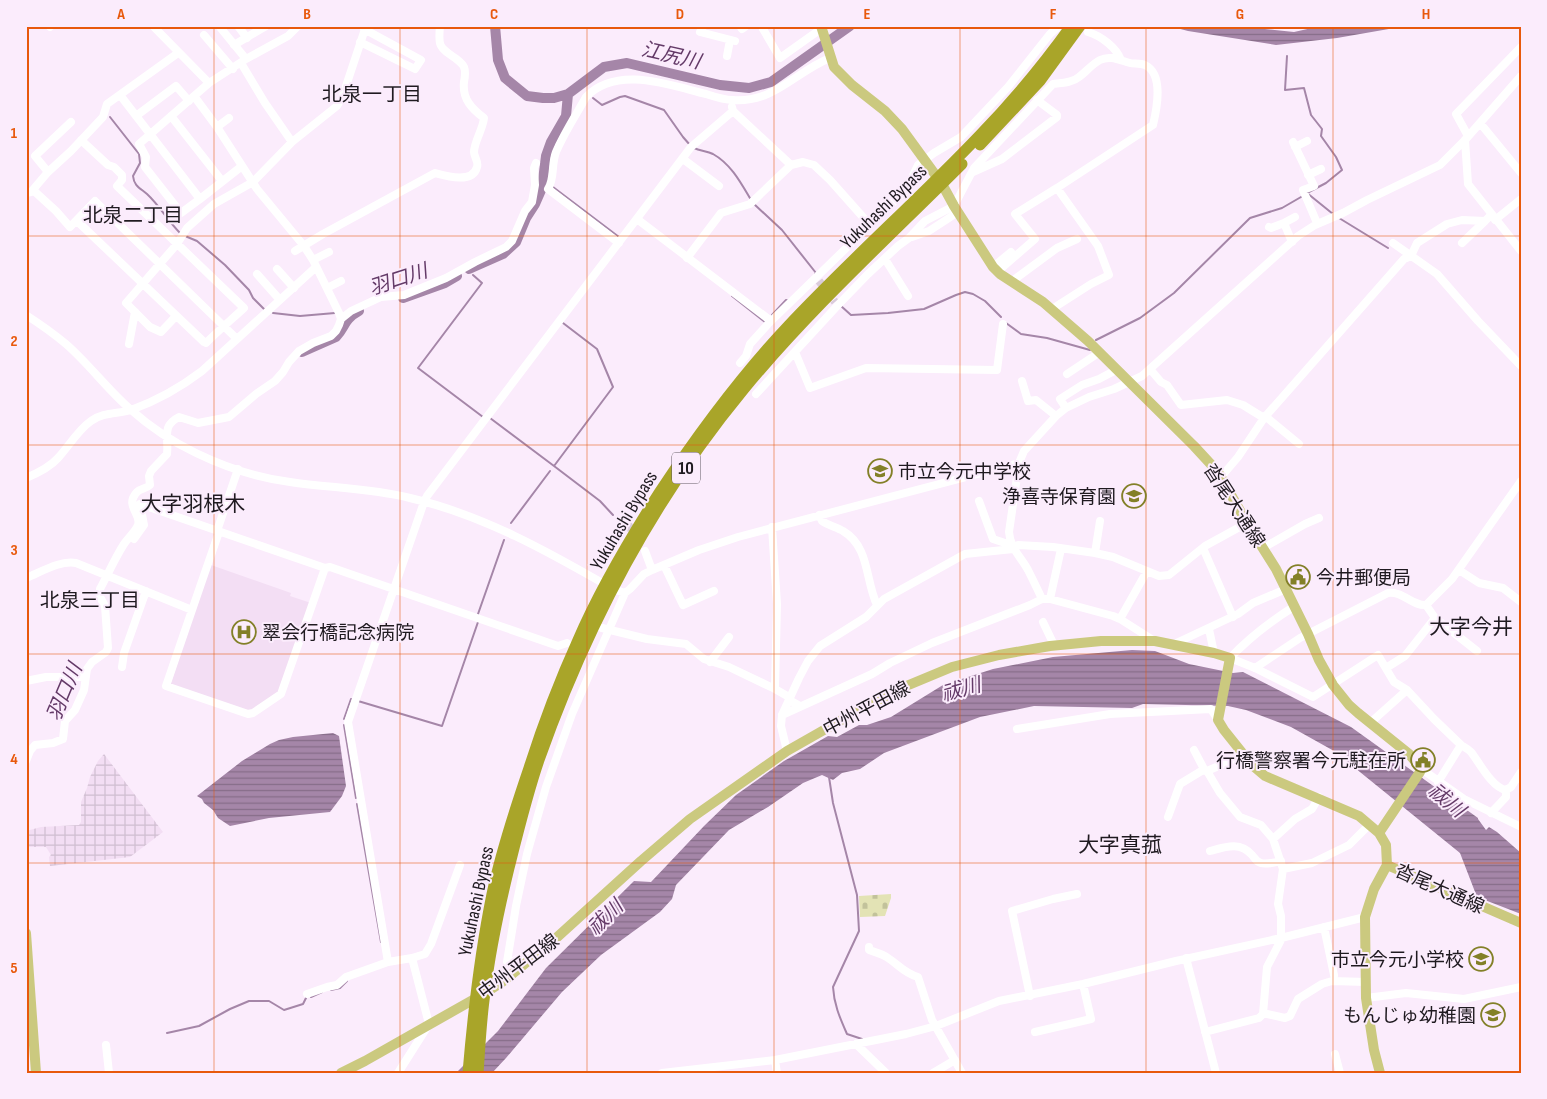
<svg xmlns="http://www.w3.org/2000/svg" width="1547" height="1099" font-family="'Sofia Sans Condensed','Noto Sans JP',sans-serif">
<defs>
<pattern id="industrial-grid" width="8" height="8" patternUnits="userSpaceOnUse" patternTransform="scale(1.25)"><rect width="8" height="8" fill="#f3def4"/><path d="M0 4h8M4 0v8" fill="none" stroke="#d0bed1"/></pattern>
<pattern id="cemetery-stones" width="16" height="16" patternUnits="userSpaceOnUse" patternTransform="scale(1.25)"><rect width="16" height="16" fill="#e3e3b5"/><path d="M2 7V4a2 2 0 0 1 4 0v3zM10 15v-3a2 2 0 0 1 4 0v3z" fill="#c2c29b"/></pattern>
<pattern id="water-rules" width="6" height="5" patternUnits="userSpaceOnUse" patternTransform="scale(1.25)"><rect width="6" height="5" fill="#a586a8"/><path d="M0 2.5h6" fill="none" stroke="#866d88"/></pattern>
</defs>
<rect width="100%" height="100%" fill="#fbecfc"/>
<path fill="#f3def4" d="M211 565 291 593 290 596 311 603 279 694 253 712 170 686 194 613Z"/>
<path fill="url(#industrial-grid)" d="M104 754 163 832 130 857 50 866 49 857 51 855 46 847H26V831L41 827 79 825 81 822V802L87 788 90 777 98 761Z"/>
<path fill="url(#cemetery-stones)" d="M891 894V898L885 916 860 917 859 896Z"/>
<path fill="url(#water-rules)" d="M1169 26H1236L1294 32 1321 26H1406L1337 38 1276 45 1188 31Z
M1132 650 1155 651 1189 664 1233 673 1243 672 1351 727 1478 818V819L1486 830 1489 827 1497 832 1521 853V914L1477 897 1460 853 1334 751 1291 727 1246 710 1228 706 1143 704 1132 708 1034 706 980 717 884 753 860 769 842 773 833 780 822 775 803 783 768 807 729 830 676 885 672 899 660 912 601 955 562 992 506 1058 492 1073H456L498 1031 546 968 634 881 651 882 704 826 736 795 784 761 828 736 837 737 859 725H867L891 717 943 685 993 669 1053 657Z
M333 733 339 736 346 786 342 796 330 812 269 818 230 826 218 818 213 810 204 803 202 799 197 796 242 761 270 744 279 740 293 737Z"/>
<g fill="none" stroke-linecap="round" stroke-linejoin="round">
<path stroke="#a586a8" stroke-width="2" d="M1287 56 1285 90 1304 88 1311 115 1322 129 1321 136 1336 157 1342 170 1326 183 1307 193 1333 214
M593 98 602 105 620 97 625 96 664 110 683 137 690 145
M110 117 139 154 140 163 133 176C134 186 140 188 147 194 160 206 167 220 180 233
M694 148C700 151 707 151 713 154 731 164 741 183 751 200
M553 187 619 237
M754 204 782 230 816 273 815 274
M1339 218 1388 248
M185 236 197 241 225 265 249 290 253 298 265 310
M473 275 482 283 418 368 483 417
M732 296 765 322
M841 306 851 315 888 313 924 309 956 295 965 292 973 294 985 301 1001 317
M273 313 300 316 335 313
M772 315 786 300 789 301
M563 323 597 349 613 387 554 466 600 501 613 515
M1006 323 1021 334 1047 338 1090 350
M1096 340 1140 318 1174 293 1250 218 1282 208 1301 197
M490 418 554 466
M511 523 550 471
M478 614 504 540
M358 701 442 726 478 622
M344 719 351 699
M344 725 356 798
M829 777 833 803 857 895 859 931 833 987C834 1005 840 1018 847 1034L862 1039
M357 804 381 942
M331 990 340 988 347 981
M311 997 322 992
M167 1033 199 1026 230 1009 249 1001H269L284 1010 303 1004 306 998"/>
<path stroke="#a586a8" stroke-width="10" d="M495 26 498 60 505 78 527 96 543 98H554L568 94 604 67 627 63 720 85 749 88 771 82 850 26
M469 269 503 254 516 242 526 218 535 204 542 188 546 156 551 142 566 116 568 94
M403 298 445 283 457 276
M302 352 336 337C346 326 343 320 359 311"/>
<path stroke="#daccdb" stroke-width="8" stroke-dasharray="8 4" stroke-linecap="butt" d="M819 281 835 302
M627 523 636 537"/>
<path stroke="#fff" stroke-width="8" d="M153 26 209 83
M219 26 246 59
M238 26 247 38
M703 26 700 32 735 41
M740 26 742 29 746 26
M50 27 51 26
M763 29 780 58 825 26
M1088 32C1101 36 1116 47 1121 60
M204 35 233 69
M360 42 415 69 421 60 364 29
M234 45 266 26
M727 56 730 40
M241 63 265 103 292 142
M120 95 200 199 242 166
M732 107 733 111 791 165
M136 116 176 86 189 101
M171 116 222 181
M1480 123 1521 173
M217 127 229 118
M1468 136 1456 114 1521 47
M1465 140 1468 184 1521 251
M1293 142 1314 186 1303 190 1317 223
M1295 147 1307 141
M683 159 719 186
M48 172 35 156 71 122
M973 172 1002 159 1057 117V115L1037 100
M1308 175 1321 169
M33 190 56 211 70 227 95 201 237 339
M26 193 31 192 48 172 71 151 103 117 107 104 178 53
M200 199 181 213 145 167 146 157 139 144 209 83 246 59 288 36 298 26
M637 219 771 321
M1495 220 1521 199
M77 221 204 342 206 343C219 330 231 320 244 308L117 186 122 180V175L114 167 108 165 81 140
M1269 227 1271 228 1284 223
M912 237 929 231 952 216
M1292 242 1284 223 1295 217
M619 243 548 189C555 178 551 165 556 152 564 133 576 115 586 97 617 65 669 85 706 94 715 97 724 100 733 100 774 103 795 72 830 58
M1393 243 1437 274 1478 321 1521 366
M1462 243 1485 221
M295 251 323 234 435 173C446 176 473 184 477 167 479 162 474 157 474 152 474 142 483 129 484 118 472 109 462 99 464 82 465 77 466 72 464 67 462 63 459 61 455 58 439 47 438 46 440 26
M687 258 721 213 750 204 791 165 803 162 814 165 830 180 870 225
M885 259 908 296
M313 260 329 252
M993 267 1011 252
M277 269 294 288
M997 272 1035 239 1015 214 1057 188 1098 246 1109 275 1091 284 1052 309
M257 274 280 300
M1011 282 1057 248 1077 239
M327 288 341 281
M26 315C40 324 54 334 66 344 89 364 107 389 130 409 149 426 173 442 196 453 225 467 258 478 290 482 330 488 370 488 410 498 483 515 549 552 613 589L625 593
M176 316 161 332 150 327 126 303 177 244 187 228 214 204 253 182 292 142 337 106 342 98 366 26
M341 319 351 311 381 297 404 295 446 278 475 262 506 247 512 241 525 211 532 202 535 185 534 168 536 163
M129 344 135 312
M795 352 810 388 866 368 997 370 1003 324
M740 363 746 356 750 344 768 324 906 190 918 165 934 153 961 137 1008 87 1050 34 1059 26
M1150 369 1161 382 1167 385 1181 405 1227 400 1243 405 1264 418
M1067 374 1100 352
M1022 381 1028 401 1036 400 1056 416
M756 394 838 305 868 274 898 246 909 238 925 221 954 206 974 168 1053 84C1062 83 1072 83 1079 77 1086 72 1092 64 1100 60 1110 55 1119 60 1130 63 1134 64 1140 63 1145 65 1164 74 1157 108 1153 125L1057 188
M1066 408 1060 399 1082 385 1099 379 1116 370
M1265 416 1299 444
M1221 477 1238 457 1264 418 1404 259 1411 256 1417 243 1447 224 1462 220 1485 221 1491 215
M26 478C38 473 50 467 58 458 69 446 78 430 91 421 103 412 118 414 131 410 156 401 181 387 202 371L316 267
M979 501 993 539 1011 545
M819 515 822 521C829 526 837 527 843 531 870 547 865 580 877 605
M772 527 777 604 775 689
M217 531 238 469
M219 532 202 581 166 686 248 714 253 713 281 694 325 568 330 567 558 646 567 643
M134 539 144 525 140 504 325 568
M1203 548 1233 617
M1263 548 1305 524 1319 518
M645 551 652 570
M1095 553 1100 521
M664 565 683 605 714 591
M1459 570 1479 583 1503 588 1521 602
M26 578C41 572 60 560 76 563L192 610
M1042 599C1038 590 1033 580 1028 570 1021 557 1010 548 1009 532L1019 463 1024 451 1056 416 1066 408 1089 397 1114 389 1142 376 1298 236 1315 225 1343 213 1367 200 1440 165 1465 140 1521 76
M1050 599 1061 549
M1426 605 1435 618 1477 651
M1295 606C1271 621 1249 638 1230 658L1255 668 1313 697 1378 655 1394 682 1407 690 1434 719 1461 745 1438 782
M1120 619 1147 571
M1043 622 1054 645
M602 628 647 639 686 644 704 659 729 667 775 689 789 697 791 701 800 706
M1209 629 1214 653
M1172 645 1238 614 1253 603 1286 589
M710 662 729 637
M122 667 124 653 146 591
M1255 668 1300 638 1388 593C1403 591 1412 606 1426 605L1452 579 1521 481
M1386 668 1405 656 1435 618
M26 681 46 677H83
M782 715 872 674 890 663 932 643 1030 605 1042 599H1050L1113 616 1120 619 1153 640
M1370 723 1407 690
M1017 729 1110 714 1211 709 1218 720
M1461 745C1464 747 1468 749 1471 752 1479 762 1492 788 1506 790
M1194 750 1204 769 1207 771 1220 793 1240 817 1261 825 1273 839 1283 869 1278 904 1281 916V940L1267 967 1263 1014 1259 1018 1205 1032
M787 751 781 726 782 715 799 678 808 661 820 646 866 617 884 599 965 554 1013 549 1018 545 1053 547 1095 553 1113 557 1159 576 1169 575 1205 546 1247 523
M26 761 30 751 35 745 53 743 63 739 65 721 75 710 84 690 87 669 92 662 106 652 108 648 105 606 100 597V589C108 574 115 558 124 544 128 538 135 532 138 525 142 514 124 506 137 492 141 488 146 489 150 485L149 476 151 471 167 454C169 438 161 426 179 417L198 423 229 417 256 394 275 381 283 372 289 362 299 351 313 343 331 336 336 331 339 325 341 319 339 313 313 260 304 246 257 189 217 127 194 96
M1420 768 1464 799 1521 827
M1506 790 1511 787 1521 772
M1491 813 1506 797V790
M1168 817 1180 784 1203 770 1207 771 1244 755
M1273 839 1295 819 1312 809 1319 797
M1210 851C1225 847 1240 841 1252 855 1255 858 1256 862 1261 863 1267 865 1275 862 1281 861
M1283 869 1312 863 1349 845 1370 824
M1324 927 1334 975
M541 946 510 963 507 962 516 906 527 854 546 787 572 714 625 593 630 589 644 574 652 570 699 550 738 537 1019 463
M869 947V950C875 952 883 954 888 958 899 965 904 973 918 977L932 1020 962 1073
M412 958 388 962 348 722 424 502 427 496 691 147 733 111
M1186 958 1216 1073
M307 994 327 987 337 985 346 977 388 962
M1030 996 1012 911 1053 899 1077 894
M1366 998 1406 993 1464 999 1521 987
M1263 1013 1285 1018 1290 1016 1298 999 1322 984 1332 981 1366 982
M1035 1032 1091 1019 1083 984
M856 1044 886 1073
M106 1045 109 1073
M1335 1054 1340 1073
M775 1060 777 1073
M398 1073 429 1024 412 958 425 954 431 944 460 865
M662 1073 775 1060 906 1034 936 1026 999 1001 1083 984 1176 961 1281 938 1365 917
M933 1073 955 1060"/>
<path stroke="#cbc97f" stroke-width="10" d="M821 26 834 67 852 85 885 111 902 129 942 184 954 206 993 267 1000 274 1043 302 1088 341 1194 446 1218 472 1247 523 1276 569 1308 634 1319 660 1333 685 1349 705 1358 713 1409 754 1415 761 1420 768V772L1379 833
M1387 865 1521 923
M26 933 36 1073
M341 1073 365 1061 485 993 505 980 554 940 641 861 690 819 787 751 859 710 899 689 952 667 999 655 1050 646 1101 641H1155L1214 653 1230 658 1218 720 1224 730 1252 765 1265 776 1359 816 1379 833 1386 845 1387 865 1374 889 1365 917 1366 998 1374 1050 1380 1073"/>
<path stroke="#a9a529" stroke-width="11" d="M980 145 1040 81 1080 26
M468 1073C473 1013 480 953 492 894 501 851 515 809 529 768 543 724 559 682 578 640 600 589 629 540 659 493 698 434 740 377 789 325 850 260 917 201 979 136 1012 102 1043 65 1071 26
M478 1073C480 1046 481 1020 485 993 490 951 499 909 509 868 518 832 527 795 539 760 586 627 654 498 744 389 811 308 888 238 962 164"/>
</g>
<path fill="none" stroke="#e8590c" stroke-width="1" stroke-opacity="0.55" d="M214 26V1073M400 26V1073M587 26V1073M774 26V1073M960 26V1073M1146 26V1073M1333 26V1073M26 236H1521M26 445H1521M26 654H1521M26 863H1521"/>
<defs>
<g id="school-ring" transform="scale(1.25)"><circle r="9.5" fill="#fbecfc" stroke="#838028" stroke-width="1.5"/><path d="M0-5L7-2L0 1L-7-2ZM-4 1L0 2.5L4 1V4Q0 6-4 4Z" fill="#838028"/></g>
<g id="civic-ring" transform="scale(1.25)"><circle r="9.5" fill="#fbecfc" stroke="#838028" stroke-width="1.5"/><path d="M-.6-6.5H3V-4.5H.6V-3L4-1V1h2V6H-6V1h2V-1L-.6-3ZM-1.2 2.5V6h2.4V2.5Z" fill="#838028"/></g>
<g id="hospital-ring" transform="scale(1.25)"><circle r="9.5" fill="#fbecfc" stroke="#838028" stroke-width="1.5"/><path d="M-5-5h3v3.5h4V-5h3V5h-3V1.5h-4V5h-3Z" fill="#838028"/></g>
</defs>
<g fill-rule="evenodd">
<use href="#school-ring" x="880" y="471"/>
<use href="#school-ring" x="1134" y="496"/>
<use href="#civic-ring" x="1298" y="577"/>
<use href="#hospital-ring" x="244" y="632"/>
<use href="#civic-ring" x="1423" y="760"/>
<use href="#school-ring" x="1481" y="959"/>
<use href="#school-ring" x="1493" y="1015"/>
</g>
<g text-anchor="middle" stroke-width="4" stroke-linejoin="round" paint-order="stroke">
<rect fill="#fbecfc" stroke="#615962" stroke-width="1" x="672" y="452.5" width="28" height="31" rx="4"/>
<g font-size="18" font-weight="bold" fill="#1f1a20">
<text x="686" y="474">10</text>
</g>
<g font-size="19" fill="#1f1a20" stroke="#fbecfc">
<text transform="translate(883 206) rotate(-44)" y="7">Yukuhashi Bypass</text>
<text transform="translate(1235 505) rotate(57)" y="7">沓尾大通線</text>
<text transform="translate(623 520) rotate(-59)" y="7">Yukuhashi Bypass</text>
<text transform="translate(866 708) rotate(-28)" y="7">中州平田線</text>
<text transform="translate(1440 888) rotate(24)" y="7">沓尾大通線</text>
<text transform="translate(475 901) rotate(-78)" y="7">Yukuhashi Bypass</text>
<text transform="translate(518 966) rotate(-37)" y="7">中州平田線</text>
</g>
<g font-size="19" fill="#1f1a20" stroke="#fbecfc" text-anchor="end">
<text x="898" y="478" text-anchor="start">市立今元中学校</text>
<text x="1116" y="503">浄喜寺保育園</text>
<text x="1316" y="584" text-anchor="start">今井郵便局</text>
<text x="262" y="639" text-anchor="start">翠会行橋記念病院</text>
<text x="1406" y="767">行橋警察署今元駐在所</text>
<text x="1464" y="966">市立今元小学校</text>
<text x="1476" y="1022">もんじゅ幼稚園</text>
</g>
<g font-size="20" font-style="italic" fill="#643a68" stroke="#fbecfc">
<text transform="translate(671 55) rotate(13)" y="7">江尻川</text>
<text transform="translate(398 279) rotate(-18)" y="7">羽口川</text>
<text transform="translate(961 689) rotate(-15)" y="7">祓川</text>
<text transform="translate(64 692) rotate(-67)" y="7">羽口川</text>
<text transform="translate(1447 800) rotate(39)" y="7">祓川</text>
<text transform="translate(605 917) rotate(-45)" y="7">祓川</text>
</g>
<g font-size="20" fill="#1f1a20" stroke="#fbecfc">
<text x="372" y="101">北泉一丁目</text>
<text x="133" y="222">北泉二丁目</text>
<text x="90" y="607">北泉三丁目</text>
</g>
<g font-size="21" fill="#1f1a20" stroke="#fbecfc">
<text x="193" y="511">大字羽根木</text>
<text x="1471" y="634">大字今井</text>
<text x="1120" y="852">大字真菰</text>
</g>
</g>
<rect width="1547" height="1099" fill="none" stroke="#fbecfc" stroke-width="55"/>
<rect x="28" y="28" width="1492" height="1044" fill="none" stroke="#e8590c" stroke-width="2"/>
<g font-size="16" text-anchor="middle" font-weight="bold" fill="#e8590c">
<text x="121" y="19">A</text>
<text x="307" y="19">B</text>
<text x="494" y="19">C</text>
<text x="680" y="19">D</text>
<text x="867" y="19">E</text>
<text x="1053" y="19">F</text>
<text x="1240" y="19">G</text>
<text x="1426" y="19">H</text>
<text x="14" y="138">1</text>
<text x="14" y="346">2</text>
<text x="14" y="555">3</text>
<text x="14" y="764">4</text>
<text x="14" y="973">5</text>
</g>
</svg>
